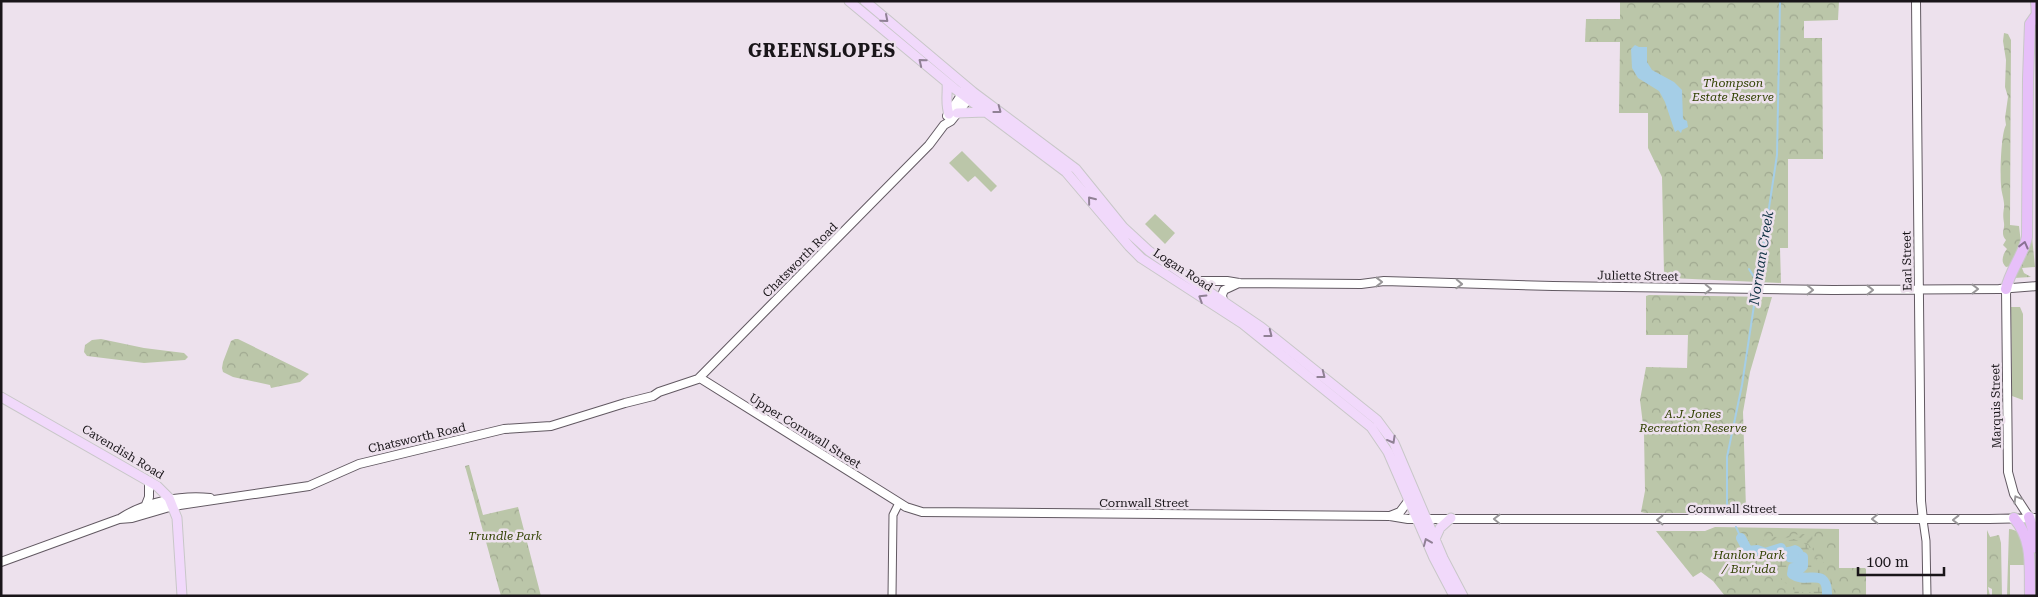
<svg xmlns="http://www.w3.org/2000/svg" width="2038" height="597" font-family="'Roboto Serif',serif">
<defs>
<pattern id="forest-crowns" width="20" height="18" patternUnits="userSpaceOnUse" patternTransform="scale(1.25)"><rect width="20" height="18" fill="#bbc6a9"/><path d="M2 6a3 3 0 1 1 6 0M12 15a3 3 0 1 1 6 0" fill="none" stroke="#a0a991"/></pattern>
<pattern id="wetland-marsh" width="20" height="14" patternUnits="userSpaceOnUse" patternTransform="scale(1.25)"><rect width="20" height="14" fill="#bbc6a9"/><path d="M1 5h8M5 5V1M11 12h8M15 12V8" fill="none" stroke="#a0a991"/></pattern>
<pattern id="garden-furrows" width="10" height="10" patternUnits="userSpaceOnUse" patternTransform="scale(1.25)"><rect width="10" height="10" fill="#bbc6a9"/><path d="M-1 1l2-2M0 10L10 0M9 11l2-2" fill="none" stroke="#a0a991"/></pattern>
</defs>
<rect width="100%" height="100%" fill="#ede1ed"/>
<path fill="#bbc6a9" d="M962 151 997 186 991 192 975 176 968 182 949 163Z
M1155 214 1175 233 1165 244 1145 224Z
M2011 307H2020L2023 314V400L2012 396Z
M2009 529C2026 530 2024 553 2024 565H2010V596H2007Z"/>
<path fill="url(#forest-crowns)" d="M1620 1H1839L1838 20 1804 21V38H1822L1823 159H1788V248H1780L1781 283 1670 278 1664 274 1662 177 1648 148V113H1619L1620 42H1585L1586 19H1620Z
M2004 33 2008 34 2011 40 2010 225 2019 226 2021 243 2011 266 2006 267C2000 262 2003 254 2007 249L2003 245 2006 240C2000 233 2005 230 2004 223 2003 216 2003 214 2004 208 2005 201 2001 192 2001 185 2000 174 2001 133 2006 125L2005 118 2008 97 2005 87 2006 60 2003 41Z
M2031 226 2035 267 2022 268 2024 273 2031 277 2014 278 2027 251Z
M1649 295 1772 297 1750 372 1743 412 1746 509 1743 513H1645L1641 512 1645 491 1644 433 1640 400 1646 367 1687 368 1688 335H1646V296Z
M101 339 144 348 184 353 188 357 185 360 144 363 87 356 84 352 85 345 92 340Z
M235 339H238L309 374 300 382 271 388 270 385 233 377 223 372 222 368 223 362 231 341Z
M469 465 483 515 518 507 541 596H501L465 466Z
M1715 527 1839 529V568H1866V596H1725L1713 581 1701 572 1693 577 1656 531H1705Z
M1987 530 1990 537 1999 535 2001 543 2002 596H1992V589L1988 587 1990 596H1987Z"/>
<path fill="url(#wetland-marsh)" d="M1756 537 1764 539V542L1778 543 1794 539 1807 545 1812 557 1809 562 1810 565 1824 566 1827 575 1831 579 1835 596H1816L1813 592H1801L1800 596H1793L1795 591C1790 585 1784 583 1780 578L1781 571 1778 568 1762 569 1754 562 1746 564 1737 545Z"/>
<path fill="url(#garden-furrows)" d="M1762 529H1765L1769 536C1784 540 1796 531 1812 535L1815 557 1824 561V563L1817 562 1813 550 1804 539C1788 533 1781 543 1767 540Z"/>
<path fill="#a5cee7" d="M1635 45 1639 47H1647V62L1652 70 1674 82 1682 90 1683 119 1687 121 1688 127 1682 130 1681 133 1678 130 1675 132 1665 102 1659 91 1638 78 1632 68 1631 49Z
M1795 545C1803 547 1806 555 1805 563L1801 568 1799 564 1788 562C1779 554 1782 552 1769 553 1777 546 1785 549 1795 545Z"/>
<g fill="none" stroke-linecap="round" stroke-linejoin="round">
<path stroke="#a5cee7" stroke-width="2" d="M1749 269 1757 282
M1757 287 1777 155 1780 1
M1730 513 1727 505V457L1742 385 1756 292
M1736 527 1741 538"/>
<path stroke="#a5cee7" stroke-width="10" d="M1741 538 1748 551 1757 550 1765 553 1781 548
M1803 557V566L1801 568H1793L1792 574C1807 585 1828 565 1827 596"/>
<g stroke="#625962" stroke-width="9">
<path id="tertiary" d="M1923 520 1926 541 1927 596
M892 596 893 515 899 503"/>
</g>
<g stroke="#625962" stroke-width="10">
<path id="secondary" d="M1916 1 1921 501 1923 520
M947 116 964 91
M1194 281H1227L1239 283 1361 284 1384 281 1553 286 1833 290 1999 289 2037 286
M2006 289 2008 472 2014 494 2029 517
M1223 301 1222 295 1224 290 1239 283
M700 378 906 507 922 512 1390 516 1408 519H1989L2037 518
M145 507 149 497V481
M1390 516 1400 512 1409 500
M121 518C146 502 180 495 210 498
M1 562 119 519 132 518 173 506 309 486 359 464 504 429 551 426 625 403 653 396 659 392 698 379 929 145 944 125 951 121 971 96"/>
</g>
<g stroke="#c8c7c8" stroke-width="11">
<path id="primary" d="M849 1 955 89 1066 172 1129 246 1141 258 1243 324 1371 427 1388 452 1434 558 1454 596
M865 1 973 92 1076 169 1123 227 1149 251 1261 327 1377 420 1394 443 1443 558 1463 596
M947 83C948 93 945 104 949 114
M957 113 986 112
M1 397 157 486 169 498 177 518 182 596
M1435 539 1440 528 1451 518"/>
</g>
<g stroke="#c8c7c8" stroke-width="12">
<path id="motorway" d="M2036 1 2037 17
M2006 289C2010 270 2023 256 2027 237L2028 79 2030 24 2037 14
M2029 517 2033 530V548
M2014 518C2034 541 2029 568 2030 596"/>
</g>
<use href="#tertiary" stroke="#fff" stroke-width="7"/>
<use href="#secondary" stroke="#fff" stroke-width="8"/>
<use href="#primary" stroke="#f1d9fb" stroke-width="9"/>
<use href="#motorway" stroke="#e7bff9" stroke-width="10"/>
</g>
<defs><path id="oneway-chevron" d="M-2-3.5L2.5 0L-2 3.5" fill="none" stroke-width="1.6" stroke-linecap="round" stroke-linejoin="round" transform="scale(1.25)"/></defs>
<g stroke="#908195">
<use href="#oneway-chevron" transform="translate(885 19) rotate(41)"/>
<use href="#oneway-chevron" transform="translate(922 62) rotate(-141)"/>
<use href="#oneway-chevron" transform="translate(998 110) rotate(37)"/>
<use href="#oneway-chevron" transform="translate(1091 200) rotate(-129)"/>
<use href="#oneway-chevron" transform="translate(1202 298) rotate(-148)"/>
<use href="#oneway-chevron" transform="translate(1269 334) rotate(38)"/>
<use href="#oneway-chevron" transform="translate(1322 375) rotate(38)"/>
<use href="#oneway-chevron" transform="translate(1392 440) rotate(61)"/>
<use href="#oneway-chevron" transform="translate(1427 542) rotate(-113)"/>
</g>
<use stroke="#8a7294" href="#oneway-chevron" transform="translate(2024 245) rotate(-76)"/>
<g stroke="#989698">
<use href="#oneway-chevron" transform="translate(1379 282)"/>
<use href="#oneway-chevron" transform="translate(1459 284) rotate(2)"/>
<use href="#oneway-chevron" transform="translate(1708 289) rotate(1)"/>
<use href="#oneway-chevron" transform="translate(1975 289)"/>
<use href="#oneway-chevron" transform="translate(1810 290) rotate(1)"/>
<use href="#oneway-chevron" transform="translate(1870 290)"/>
<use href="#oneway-chevron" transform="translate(2017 499) rotate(-121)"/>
<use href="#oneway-chevron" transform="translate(1497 519) rotate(-179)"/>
<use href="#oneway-chevron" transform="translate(1875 519) rotate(179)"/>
<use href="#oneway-chevron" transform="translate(1660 520) rotate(-180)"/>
<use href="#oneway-chevron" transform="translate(1956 520) rotate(180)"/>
</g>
<g text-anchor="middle" stroke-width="5" stroke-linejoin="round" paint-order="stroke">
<g font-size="12" font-style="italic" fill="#334304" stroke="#ede1ed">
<text x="1733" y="87">Thompson<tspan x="1733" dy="14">Estate Reserve</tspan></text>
<text x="1693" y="418">A.J. Jones<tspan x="1693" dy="14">Recreation Reserve</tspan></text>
<text x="505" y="540">Trundle Park</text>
<text x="1749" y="559">Hanlon Park<tspan x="1749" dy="14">/ Bur'uda</tspan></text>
</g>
<g font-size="12" fill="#191519" stroke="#ede1ed">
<text transform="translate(800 260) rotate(-45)" y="4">Chatsworth Road</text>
<text transform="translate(1907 261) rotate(-91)" y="4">Earl Street</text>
<text transform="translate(1183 270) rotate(33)" y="4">Logan Road</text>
<text transform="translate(1638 276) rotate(1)" y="4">Juliette Street</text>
<text transform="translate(1996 406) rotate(-91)" y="4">Marquis Street</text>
<text transform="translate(805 431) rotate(32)" y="4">Upper Cornwall Street</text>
<text transform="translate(417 438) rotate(-13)" y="4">Chatsworth Road</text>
<text transform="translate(123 452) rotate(31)" y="4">Cavendish Road</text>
<text x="1144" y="507">Cornwall Street</text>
<text x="1732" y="513">Cornwall Street</text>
</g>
<g font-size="14" font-style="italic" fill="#0e3143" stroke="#ede1ed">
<text transform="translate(1761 258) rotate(-81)" y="5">Norman Creek</text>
</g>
<g font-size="18" font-weight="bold" letter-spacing="1" fill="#191519" stroke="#ede1ed">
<text x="822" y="57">GREENSLOPES</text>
</g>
</g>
<rect width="2038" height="597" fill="none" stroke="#191519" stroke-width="5"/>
<path d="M1858 567v8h86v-8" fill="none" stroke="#191519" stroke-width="2.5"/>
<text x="1866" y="567" font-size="15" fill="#191519" stroke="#ede1ed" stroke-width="4" paint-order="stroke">100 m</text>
</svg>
